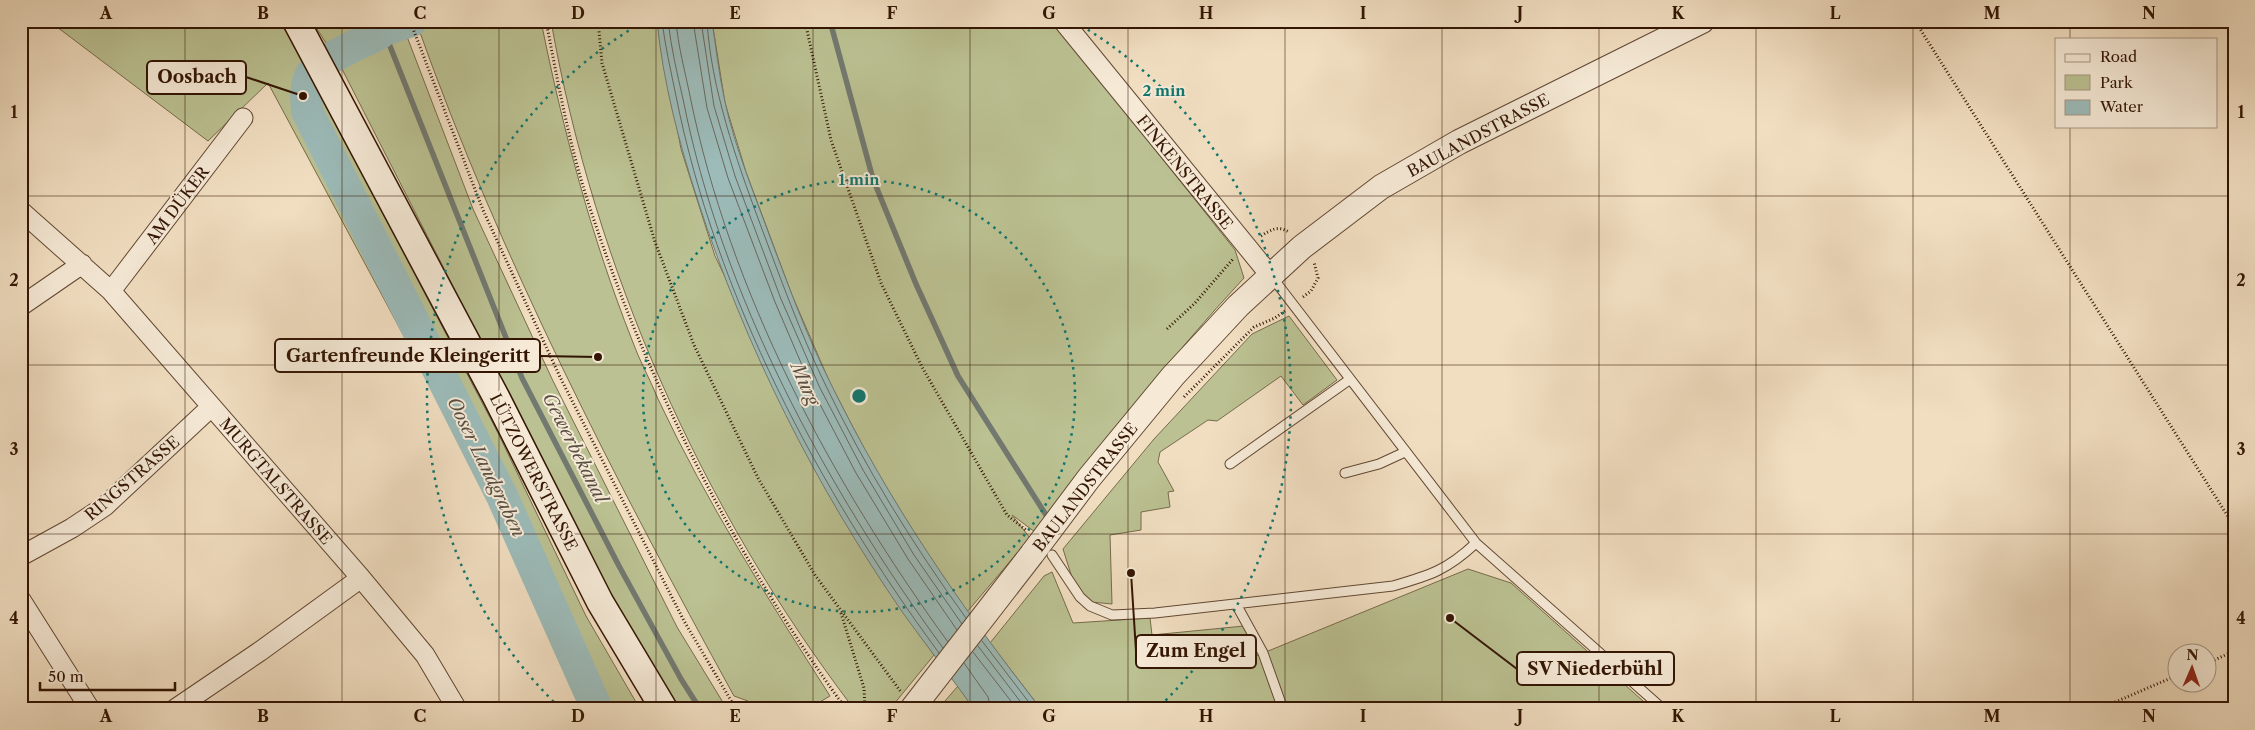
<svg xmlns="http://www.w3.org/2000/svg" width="2255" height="730" font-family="'Libre Caslon Text',serif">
<rect width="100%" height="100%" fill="#f1dec1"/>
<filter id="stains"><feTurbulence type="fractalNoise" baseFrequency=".004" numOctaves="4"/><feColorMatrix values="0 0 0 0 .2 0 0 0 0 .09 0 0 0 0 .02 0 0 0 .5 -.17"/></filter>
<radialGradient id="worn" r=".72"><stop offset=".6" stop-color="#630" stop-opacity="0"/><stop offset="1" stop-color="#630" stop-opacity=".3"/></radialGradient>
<path fill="#bbc192" stroke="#776b4a" d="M49 21H282L498 433 586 616 640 709H585L515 543 268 83 208 141Z
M312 21H367L368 26 326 43Z
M430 21H541C563 130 591 236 632 340 639 360 650 379 658 399 708 505 767 597 830 696L808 709H754L748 701 734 696C615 480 501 260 418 27Z
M551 21H657L681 149 715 256 830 496 868 559 934 655 890 709H854C701 508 595 270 551 21Z
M712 21H1053L1235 250 1244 278C1169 358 1103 445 1039 535L1012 515 1030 538 967 612 924 549 872 464 830 383 792 295 746 172 725 103Z
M406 34 473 209 553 381 677 627 727 709H677L623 619 342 69Z
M1289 316 1337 380 1303 405 1281 376 1217 421 1208 420 1160 452 1158 462 1174 491 1168 492 1170 507 1141 512V530L1110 535 1112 604 1091 602 1074 584 1063 549 1154 439 1252 334Z
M1468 569 1511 583 1652 709H1041L990 643 1044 576 1052 572 1073 623 1150 618 1152 635 1244 626 1256 656Z
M958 686 974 709H938Z"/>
<path fill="#9cbbb9" stroke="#727970" d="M657 21H712C716 48 719 75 725 102 735 148 754 193 770 237 789 287 807 337 831 384 888 501 961 607 1041 709H974C951 677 926 645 903 613 816 487 745 347 698 201 679 143 663 82 657 21Z"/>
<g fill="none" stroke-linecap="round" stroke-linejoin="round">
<path stroke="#68685e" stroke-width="1" d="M662 21C665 46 671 71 676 96 716 296 818 489 939 653
M668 21C671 47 677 73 683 99 722 296 825 486 943 648
M676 21C678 46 685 71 690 96 730 293 830 480 948 642
M693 21 707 108 728 178 775 302 813 391 856 473 908 559 957 630
M701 21 714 106 735 176 781 299 820 388 863 470 914 555 962 624
M707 21C711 88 736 159 759 221 780 277 800 333 826 386 865 467 913 545 966 618
M982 641 1034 709
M978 646 1026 709
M973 652 1017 709
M964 663 988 697 991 709"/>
<path stroke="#727970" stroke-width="5.5" d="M380 21 522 378 619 566 681 679 700 709
M830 21 873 179 916 284 958 376 1046 515
M303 96 306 92"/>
<path stroke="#9cbbb9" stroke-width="32" d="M387 29 411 21
M379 34C362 43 318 60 310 76 305 87 306 100 307 111L502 496 597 709"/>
<g stroke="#624732" stroke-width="11">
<path id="service" d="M1272 277 1476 543 1663 709
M1230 464 1349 380
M1345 473 1379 464 1405 452
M1052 555 1080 597 1090 606 1112 615 1155 613 1393 586C1431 575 1447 570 1476 543
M1236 604 1263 653 1283 709"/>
</g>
<g stroke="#624732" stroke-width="21">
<path id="minor" d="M1063 21 1270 275
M21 211 111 291 361 578 425 655 457 709
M111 291 243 118
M21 306 82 264
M21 556 72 528 105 506 211 407
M21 600 90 709
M175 709 259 652 361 578"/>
</g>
<g stroke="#624732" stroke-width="26">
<path id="tertiary" d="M1032 554 1089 478 1173 376 1238 306 1302 247 1381 187 1459 142 1702 21"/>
</g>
<g stroke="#331503" stroke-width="29">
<path id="secondary" d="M296 21 495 395 600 602 664 709"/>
</g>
<path stroke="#331503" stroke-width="3" stroke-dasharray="1 2.5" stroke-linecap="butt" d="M410 21 483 210 560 377 684 621 736 709
M598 21 602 63 655 242 694 345 758 478 815 575 901 692
M805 21 831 140 881 283 922 367 1007 515 1026 530
M1915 21 2234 526
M547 26C558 83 569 143 587 199 646 381 733 554 846 709
M1261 236C1271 230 1277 225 1289 232
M1303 297 1311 291 1318 278 1314 262
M1167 329 1195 303 1233 259
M1184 397 1254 327 1275 318 1285 311
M841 613 864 688 865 709
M2208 663 2234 651
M2099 709 2178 675"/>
<use href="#service" stroke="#f6ead7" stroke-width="9"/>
<use href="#minor" stroke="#f6ead7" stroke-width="19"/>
<use href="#tertiary" stroke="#f6ead7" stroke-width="24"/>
<use href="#secondary" stroke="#f6ead7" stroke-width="26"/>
<g stroke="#624732" stroke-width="26" stroke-linecap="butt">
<path id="tertiary-bridge" d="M912 709 1032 554"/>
</g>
<use href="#tertiary-bridge" stroke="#f6ead7" stroke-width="24"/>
</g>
<path fill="none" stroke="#331503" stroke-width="1" stroke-opacity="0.55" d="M185 21V709M342 21V709M499 21V709M656 21V709M813 21V709M970 21V709M1128 21V709M1285 21V709M1442 21V709M1599 21V709M1756 21V709M1913 21V709M2070 21V39M2070 126V709M21 196H2234M21 365H2234M21 534H2234"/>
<g fill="none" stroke="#0f766e" stroke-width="2.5" stroke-dasharray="2.5 5">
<circle cx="859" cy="396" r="216"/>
<path d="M559 707A432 432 0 0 1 643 22M1075 22A432 432 0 0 1 1159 707"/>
</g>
<g text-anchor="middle" stroke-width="4" stroke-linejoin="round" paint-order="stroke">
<g font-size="16" fill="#331503" stroke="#f6ead7">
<text transform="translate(1478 135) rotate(-28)" y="6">BAULANDSTRASSE</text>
<text transform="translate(1185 172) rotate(51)" y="6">FINKENSTRASSE</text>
<text transform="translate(177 205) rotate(-53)" y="6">AM DÜKER</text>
<text transform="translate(534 472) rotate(63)" y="6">LÜTZOWERSTRASSE</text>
<text transform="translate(132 478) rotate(-41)" y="6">RINGSTRASSE</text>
<text transform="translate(276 481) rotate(49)" y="6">MURGTALSTRASSE</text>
<text transform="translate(1085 487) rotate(-52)" y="6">BAULANDSTRASSE</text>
</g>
<g font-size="18" font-style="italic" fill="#584f43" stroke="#f6ead7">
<text transform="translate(805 384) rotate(66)" y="6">Murg</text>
<text transform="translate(575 448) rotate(63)" y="6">Gewerbekanal</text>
<text transform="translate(486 467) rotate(64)" y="6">Ooser Landgraben</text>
</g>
</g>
<circle cx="859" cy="396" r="8" fill="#0f766e" stroke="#f6ead7" stroke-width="2.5"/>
<g font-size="15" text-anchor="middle" font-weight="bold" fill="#0f766e" stroke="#f6ead7" stroke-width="4" stroke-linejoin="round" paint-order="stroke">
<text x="1164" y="96">2 min</text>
<text x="859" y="185">1 min</text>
</g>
<path fill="none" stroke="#331503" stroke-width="2" d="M303 96L246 77M598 357L540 356M1131 573L1136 651M1450 618L1517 669"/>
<g fill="#331503" stroke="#f6ead7" stroke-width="2">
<circle cx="303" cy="96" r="5"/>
<circle cx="598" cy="357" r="5"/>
<circle cx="1131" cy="573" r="5"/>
<circle cx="1450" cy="618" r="5"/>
</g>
<g fill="#f6ead7" stroke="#331503" stroke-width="2">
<rect x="147" y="61" width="99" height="33" rx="5"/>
<rect x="275" y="339" width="265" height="33" rx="5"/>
<rect x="1136" y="635" width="120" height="33" rx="5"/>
<rect x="1517" y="652" width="157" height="33" rx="5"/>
</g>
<g font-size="18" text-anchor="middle" font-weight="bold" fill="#331503">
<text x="197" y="83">Oosbach</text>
<text x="408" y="362">Gartenfreunde Kleingeritt</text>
<text x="1196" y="657">Zum Engel</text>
<text x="1595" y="675">SV Niederbühl</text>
</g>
<rect width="2255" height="730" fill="none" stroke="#f1dec1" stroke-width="55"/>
<rect x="2055" y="38" width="162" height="90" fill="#f6ead7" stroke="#a89582"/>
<rect x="2065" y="54" width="25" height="8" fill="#f6ead7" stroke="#a89582"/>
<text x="2100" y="62" font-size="15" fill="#331503">Road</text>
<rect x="2065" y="75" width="25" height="15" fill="#bbc192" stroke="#a89582"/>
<text x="2100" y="88" font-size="15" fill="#331503">Park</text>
<rect x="2065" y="100" width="25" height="15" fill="#9cbbb9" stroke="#a89582"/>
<text x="2100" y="112" font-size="15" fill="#331503">Water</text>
<g transform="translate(2192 668) rotate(2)"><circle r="24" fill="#f6ead7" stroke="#a89582"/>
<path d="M0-4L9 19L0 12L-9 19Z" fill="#8f2418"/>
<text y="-8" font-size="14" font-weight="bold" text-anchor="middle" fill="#331503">N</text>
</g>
<path d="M40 682v8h135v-8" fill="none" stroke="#331503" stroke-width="2.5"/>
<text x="48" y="682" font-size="15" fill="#331503" stroke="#f6ead7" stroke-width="4" paint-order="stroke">50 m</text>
<rect x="28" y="28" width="2200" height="674" fill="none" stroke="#331503" stroke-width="2"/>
<g font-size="16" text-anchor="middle" font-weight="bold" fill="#331503">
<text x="106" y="19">A</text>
<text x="263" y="19">B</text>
<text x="420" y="19">C</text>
<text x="578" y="19">D</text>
<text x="735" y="19">E</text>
<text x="892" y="19">F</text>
<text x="1049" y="19">G</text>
<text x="1206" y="19">H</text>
<text x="1363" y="19">I</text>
<text x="1520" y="19">J</text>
<text x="1678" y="19">K</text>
<text x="1835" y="19">L</text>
<text x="1992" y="19">M</text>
<text x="2149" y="19">N</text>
<text x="14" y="118">1</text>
<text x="2241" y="118">1</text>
<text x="14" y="286">2</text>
<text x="2241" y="286">2</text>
<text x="14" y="455">3</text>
<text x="2241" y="455">3</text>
<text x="14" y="624">4</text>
<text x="2241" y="624">4</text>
<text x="106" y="722">A</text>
<text x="263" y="722">B</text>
<text x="420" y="722">C</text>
<text x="578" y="722">D</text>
<text x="735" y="722">E</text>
<text x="892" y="722">F</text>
<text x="1049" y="722">G</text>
<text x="1206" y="722">H</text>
<text x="1363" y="722">I</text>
<text x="1520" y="722">J</text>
<text x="1678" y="722">K</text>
<text x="1835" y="722">L</text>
<text x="1992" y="722">M</text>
<text x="2149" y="722">N</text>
</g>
<rect width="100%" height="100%" filter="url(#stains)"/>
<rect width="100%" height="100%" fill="url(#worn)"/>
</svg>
